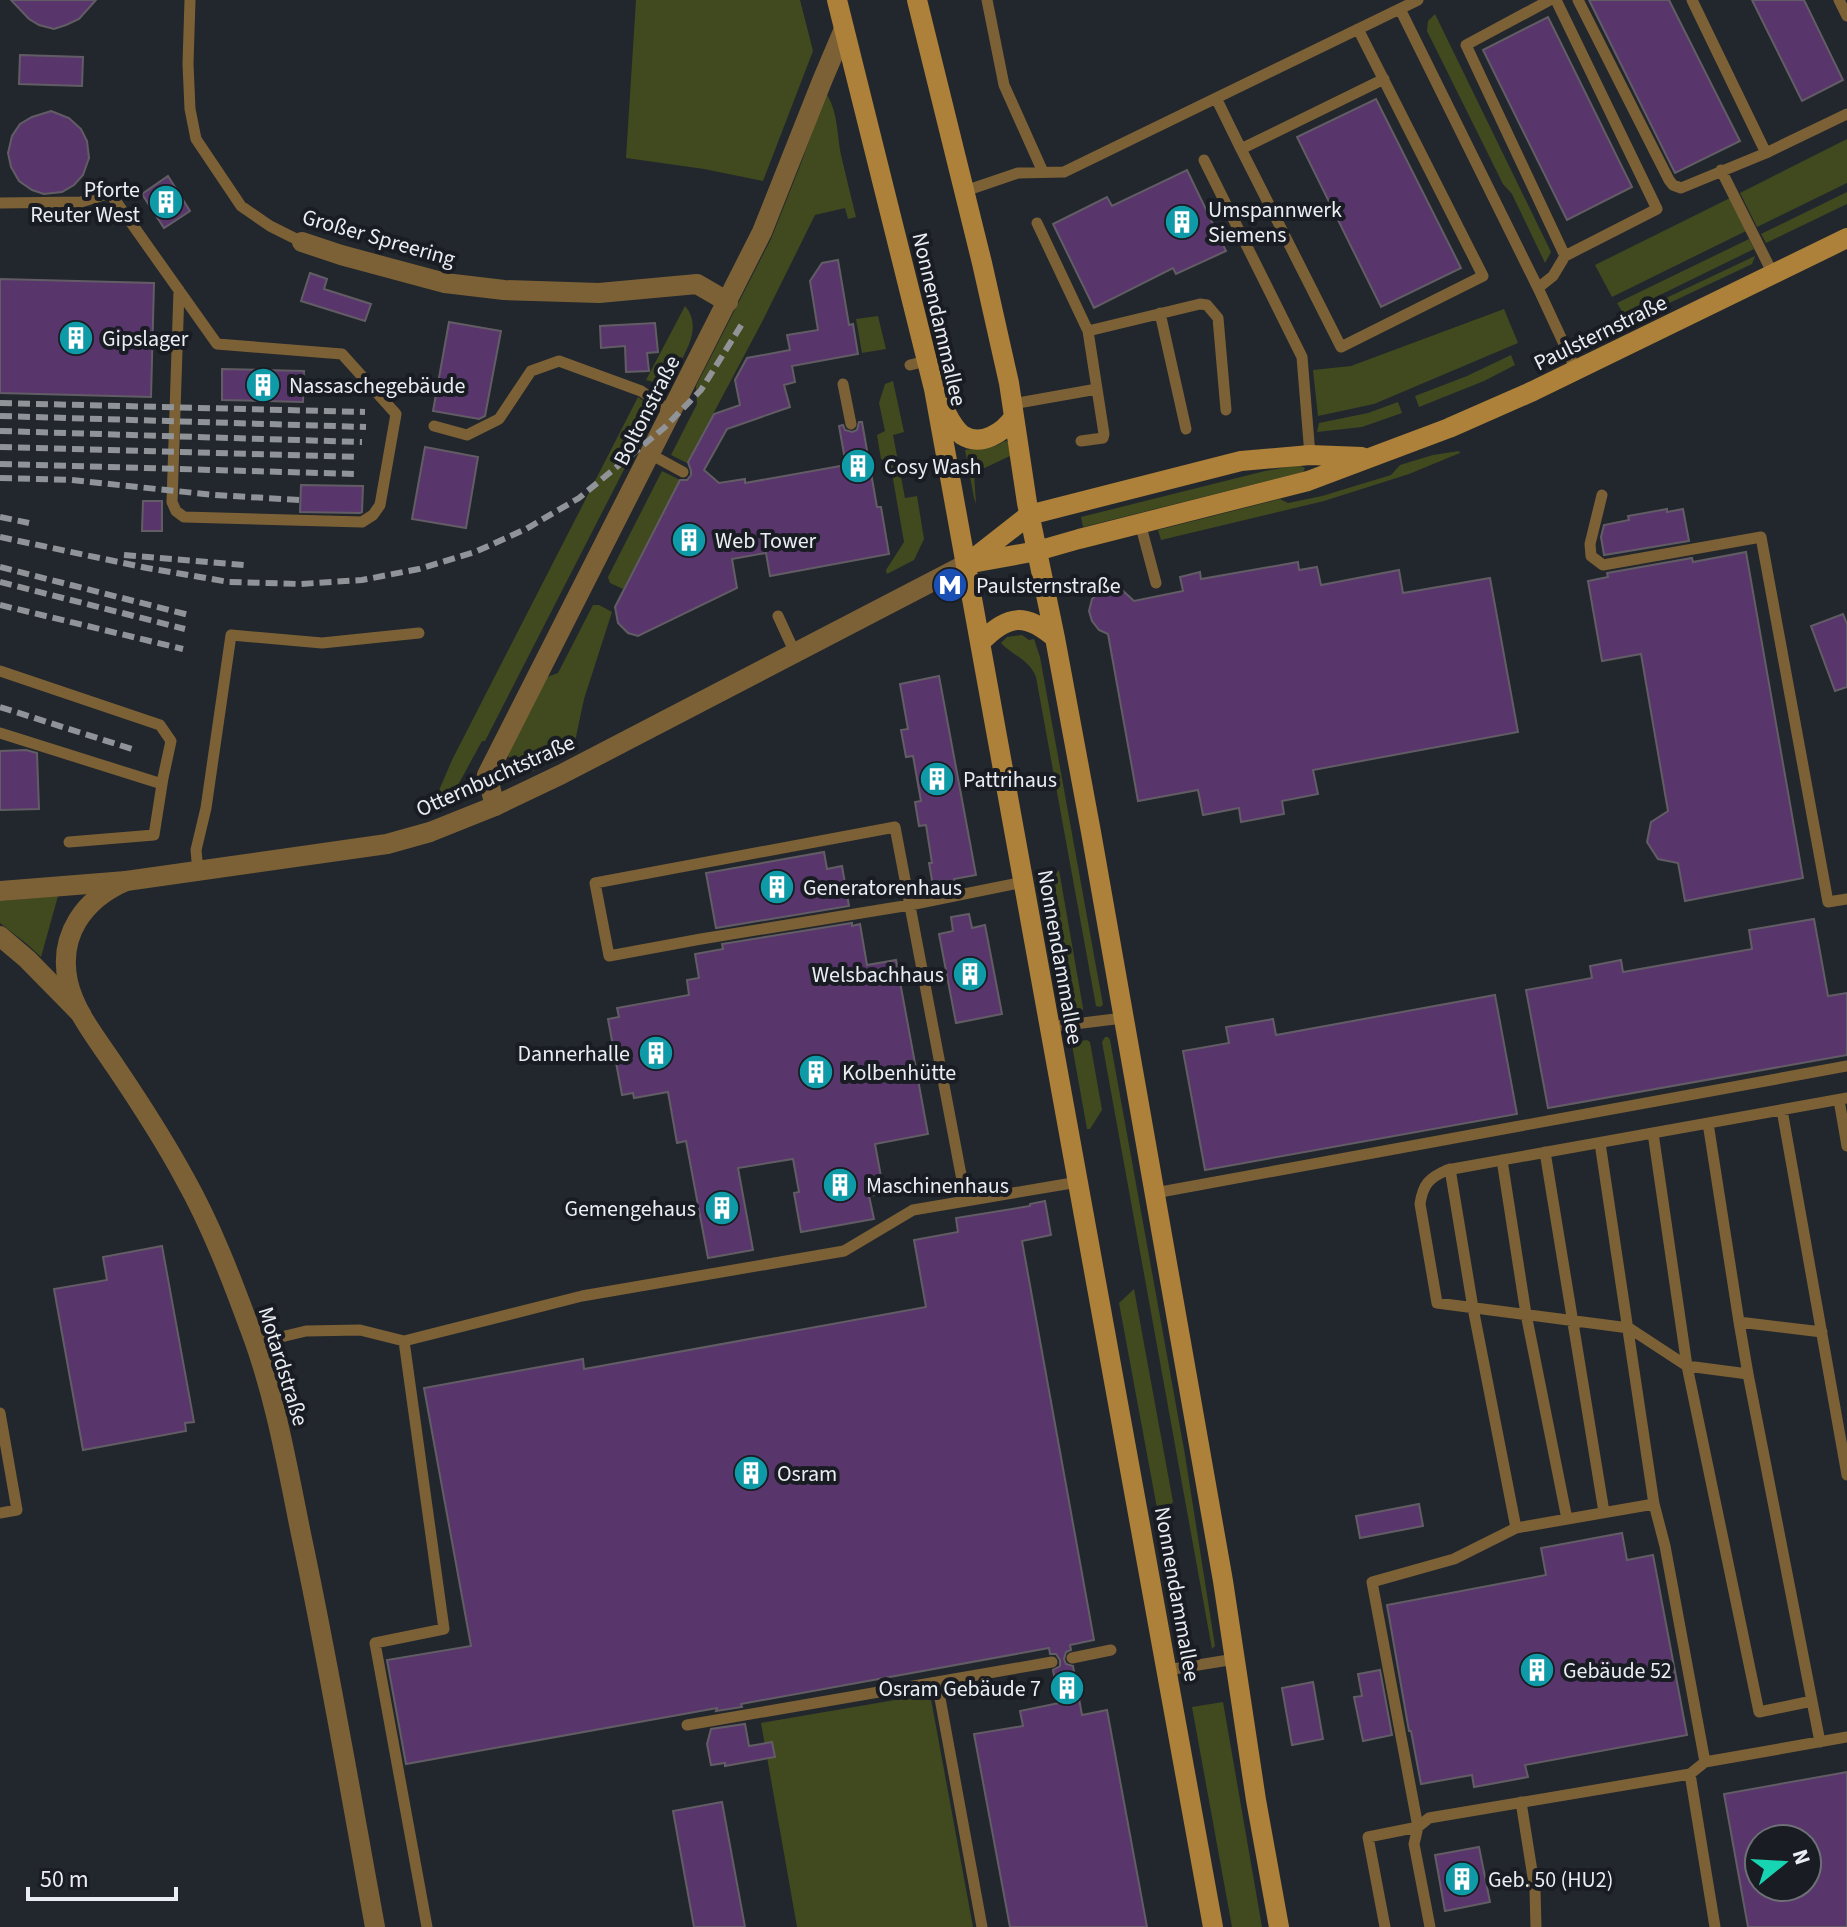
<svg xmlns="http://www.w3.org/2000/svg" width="1847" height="1927" font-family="'Source Sans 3',sans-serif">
<rect width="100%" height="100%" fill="#22272d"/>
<path fill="#404a1e" d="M636 0H800L813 51 763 181 704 169 626 158Z
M1435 14 1551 252 1545 263 1512 194 1503 184 1427 31 1428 21Z
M826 93C838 112 837 134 841 155 846 176 851 197 856 217L848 219 845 208 815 215 762 322 687 463 671 455 697 404 696 386 771 239 800 166Z
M1847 139V183L1757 227 1740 193Z
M1847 192V204L1766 243 1761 234Z
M1730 198 1746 231 1612 297 1595 265Z
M1749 239 1754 249 1623 313 1617 303Z
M1755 256 1752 264 1629 322 1626 317Z
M685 306C706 330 679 362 667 385L646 380Z
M1504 309 1518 343 1374 404 1318 416 1313 370 1351 366Z
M878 316 886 349 862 353 856 319Z
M1511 355 1515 365 1484 381 1419 407 1415 396 1467 376Z
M893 381 904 432 893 435 905 498 917 496 924 539 914 560 887 574 886 570 904 542 890 462 881 459 877 435 885 431 879 403 885 384Z
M638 397 655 409 485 741H482L458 785 434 802 452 760Z
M1398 402 1402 413 1362 427 1317 432 1319 423 1368 413Z
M1005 441 1008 442 1010 456 974 473 976 504 974 498 965 450C982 447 986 452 1005 441Z
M1459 451 1460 453 1409 474 1324 501 1161 540 1158 530 1280 499 1288 503 1322 496 1391 475 1400 465 1433 455Z
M1299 465 1305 468 1303 472 1083 527 1081 517 1265 471Z
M662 471 680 480 623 589 610 583 608 577Z
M593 605H599L612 612 584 699 573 751 529 773 520 776 525 765 505 755 545 678 558 673Z
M1022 635 1029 640 1034 639 1040 657 1103 1005 1100 1007 1096 1006 1036 677C1029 659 1013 656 1001 643L1007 637Z
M1059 870 1083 1008V1010L1079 1011 1075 1007 1062 940 1045 886Z
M58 896 41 957 27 944 0 923V901Z
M1105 1037H1108L1110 1040 1185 1455 1215 1646 1212 1649 1102 1042Z
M1087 1040 1090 1042 1102 1110 1090 1129H1087L1072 1045 1074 1042Z
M1134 1289 1173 1502 1159 1519 1119 1303Z
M930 1694 973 1927H797L761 1723Z
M1223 1702 1262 1927H1232L1192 1707Z"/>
<path fill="#58366b" stroke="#625d65" stroke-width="2" fill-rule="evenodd" d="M11 0H96L79 19 66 25 54 29 39 25 29 19Z
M1589 0H1669L1740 141 1675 173Z
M1752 0H1804L1843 80 1802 101Z
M1548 17 1632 187 1567 220 1483 50Z
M20 55 83 57 82 86 19 84Z
M1376 99 1461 268 1381 307 1297 137Z
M51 111 69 118 81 129 87 141 89 158 83 175 74 185 62 192 44 194 32 190 19 181 11 167 8 153 12 136 20 124 32 117Z
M1187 170 1226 251 1176 274 1173 268 1094 308 1053 224 1107 197 1112 206Z
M168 176 190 211 164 228 142 194Z
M838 260 849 325 853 324 858 354 792 366 795 382 784 385 790 407 727 429 704 470 719 483 745 479V483L846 465 839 426 843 425 845 430 852 432 857 430 859 422H862L877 507H881L889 554 770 576 766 553 732 559 737 588 638 636 628 633 618 623 615 607 680 480H687L691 475V471L688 462 714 414 740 405 735 380 747 358 790 350 787 335 818 330 810 281 822 263Z
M310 273 327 279 324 289 371 304 365 321 301 301Z
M0 279 154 283 151 397 0 393Z
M449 322 501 331 485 416 479 419 433 411Z
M655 323 658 352 647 353 649 371 626 372 625 346 601 348 600 326Z
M222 369 304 371 303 402 222 400Z
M425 447 478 457 466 528 412 519Z
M301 485 363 486 362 512 360 513 300 512Z
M143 501H162V531H142Z
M1667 509V512L1683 509 1689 541 1604 555 1601 537 1604 525 1629 520 1628 516Z
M1746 552 1803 878 1685 901 1678 863 1658 859 1647 842 1651 822 1668 811 1641 654 1602 661 1588 581 1608 577 1607 573 1692 558 1693 562Z
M1298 562 1299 570 1317 567 1321 585 1399 570 1403 593 1490 578 1518 732 1313 770 1318 794 1282 801 1284 814 1241 822 1239 808 1203 815 1198 790 1138 801 1108 634 1099 630 1092 621 1089 611 1092 599 1101 591 1114 588 1121 589 1134 601 1183 591 1180 577 1200 572 1201 579Z
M1843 614 1847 624V687L1835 691 1811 626Z
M939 676 976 875 954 879 955 887 939 890 938 885 933 886 929 863H932L926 825 919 826 915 802 921 801 913 756 906 757 901 730 908 729 900 684Z
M26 750 37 753 39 809 0 810V751Z
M824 852 827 869 842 866 849 906 716 928 706 873Z
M969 914 972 928 985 925 1002 1014 956 1023 939 934 953 931 951 917Z
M1814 919 1828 996 1847 993V1055L1548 1108 1526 990 1592 978 1590 966 1621 960 1623 972 1752 949 1749 930Z
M852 923V926L860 924 867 965 896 960 928 1134 875 1144 884 1193 869 1196 874 1219 801 1232 794 1193 799 1192 793 1159 738 1168 753 1250 708 1258 686 1141 677 1143 668 1092 634 1098 633 1093 622 1095 608 1019 619 1017 617 1008 689 995 687 980 699 978 695 954 723 949 722 944Z
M1495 995 1517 1114 1205 1170 1183 1051 1229 1043 1226 1027 1273 1019 1276 1035Z
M1045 1201 1051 1235 1022 1241 1094 1640 1070 1645 1071 1650 1066 1652 1064 1659 1066 1664 1073 1666 1082 1715 1107 1710 1147 1927H1010L974 1734 1023 1726 1020 1711 1059 1703 1053 1670 1060 1666V1660L1056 1654H1050L1049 1648 741 1704 742 1707 716 1711 717 1708 406 1764 387 1660 471 1646 424 1388 583 1359 584 1369 926 1307 914 1240 958 1232 956 1218 1030 1206V1204Z
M162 1246 194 1422 185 1423 186 1431 83 1450 54 1289 107 1280 103 1257Z
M1419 1504 1423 1526 1360 1538 1356 1516Z
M1622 1533 1627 1560 1653 1555 1687 1735 1525 1765 1528 1777 1474 1787 1472 1775 1421 1784 1411 1731H1409L1387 1605 1546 1575 1541 1548Z
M1380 1670 1392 1735 1363 1741 1354 1697 1362 1696 1358 1674Z
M1313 1682 1323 1739 1292 1745 1282 1688Z
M745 1724 749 1746 772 1742 775 1757 725 1766V1763L711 1765 707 1744 711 1729Z
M1847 1772V1927H1748L1724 1794ZM1759 1839H1807V1887H1759Z
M722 1802 745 1927H694L673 1811Z
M1479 1847 1490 1902 1445 1911 1435 1855Z"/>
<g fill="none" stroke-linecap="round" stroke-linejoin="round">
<path stroke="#7c6136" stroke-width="11" d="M190 0 188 64 190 109 196 139 241 206 270 226 302 242
M987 0 1004 85 1043 172
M1550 0 1466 45 1565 256
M1578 0 1669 180 1673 185 1681 188 1766 153 1847 114
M1692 0 1766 153
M1839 0 1847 16
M1400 9 1538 288 1576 370
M1358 29 1483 276 1341 347 1241 149 1384 79
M1216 98 1241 149
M1204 160 1302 357 1310 455
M1721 170 1773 274
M965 191 1018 173 1064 172 1418 0
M0 203 81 202 110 193 217 344 342 354 396 414 380 505 373 515 362 522 184 517 176 511 172 502 179 290
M1037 223 1088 331 1104 434 1103 438 1081 441
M1538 288 1553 276 1565 256 1657 209 1556 0
M1160 313 1186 429
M1088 331 1200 304 1207 305 1218 318 1226 410
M910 365 926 361
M843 384 851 424
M1012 404 1097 389
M434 426 467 435 499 419 531 371 559 361 641 391 672 412
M650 454 683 472
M1602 495 1590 544 1591 556 1603 565 1761 537 1828 902 1847 899
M1140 523 1156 583
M778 616 795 653
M0 671 160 725 171 741 163 778 154 835 69 842
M0 733 162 784
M198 871 196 850 206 808 231 635 322 643 419 633
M1050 1027 1123 1018
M1839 1100 1847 1146
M1782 1110 1847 1475
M1708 1123 1739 1322 1822 1332
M1653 1133 1687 1366 1759 1712 1812 1701
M1600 1143 1654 1504 1665 1546 1705 1762 1690 1774 1715 1927
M1545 1152 1604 1512
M1502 1160 1526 1314 1567 1519
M1450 1169 1473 1308 1516 1528
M1155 1193 1847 1066
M966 1201 895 827 595 883 609 956 701 939 910 905 1023 882
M1739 1322 1748 1374
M256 1343 306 1331 360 1330 404 1341
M0 1413 17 1510 0 1513
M1072 1658 1111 1650
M1167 1670 1235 1659
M937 1682 1052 1662
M687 1725 937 1682 982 1927
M1820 1742 1748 1374 1687 1366 1629 1328 1437 1303 1420 1204C1423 1184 1429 1178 1447 1170L1847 1098
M1705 1762 1847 1737
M1521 1802 1535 1890 1536 1927
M427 1927 375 1643 444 1629 404 1341 582 1296 844 1251 913 1210 1078 1182
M1385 1927 1368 1837 1418 1827 1372 1582 1454 1559 1516 1528 1654 1504
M1430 1927 1414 1844 1418 1827 1429 1818 1690 1774"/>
<path stroke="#7c6136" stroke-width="20" d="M302 242 341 255 445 283 504 290 599 293 697 284 728 302
M495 806 487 775 762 232 822 81 844 29
M0 891 126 881
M0 936 27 959 81 1014"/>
<path stroke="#7c6136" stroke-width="20" d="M375 1927C351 1796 329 1665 301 1534 287 1465 275 1395 250 1329 232 1280 211 1225 185 1179 164 1140 140 1103 115 1066 98 1040 75 1013 68 982 58 935 84 899 126 881L387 844 430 832 495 806 562 774 966 564"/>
<path stroke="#ad8139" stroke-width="20" d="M837 0 934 389 1213 1927
M917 0 982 263 1009 383 1027 503 1055 638 1091 832 1223 1581 1256 1800 1279 1927
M943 407C948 416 953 428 962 435 981 447 1003 433 1014 417
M969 562 1029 515 1241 461 1310 455 1362 457
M966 564 1037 551 1079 539 1308 481 1449 428 1533 391 1847 238
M981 642C1008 614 1026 613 1055 638"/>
<path stroke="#909498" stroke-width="6" stroke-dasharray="12 6" stroke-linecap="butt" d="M0 403 365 412
M0 416 366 427
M0 431 362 442
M0 447 359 457
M0 464 357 474
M0 478 71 480 214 495 300 500
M0 517 29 523
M0 537 147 568 229 582 300 584 362 580 419 569 475 552 526 529 579 498 664 428 701 390 742 324
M124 555 244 565
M0 567 189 615
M0 582 185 629
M0 605 183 649
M0 707 135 750"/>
</g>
<defs>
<g id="building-disc" transform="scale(1.8)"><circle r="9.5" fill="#0f9aa8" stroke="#191d23"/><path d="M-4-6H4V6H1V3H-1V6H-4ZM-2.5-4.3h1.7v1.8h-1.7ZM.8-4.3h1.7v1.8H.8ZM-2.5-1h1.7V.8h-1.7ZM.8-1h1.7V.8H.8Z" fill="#fff"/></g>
<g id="metro-disc" transform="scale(1.8)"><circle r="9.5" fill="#1a4fb4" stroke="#191d23"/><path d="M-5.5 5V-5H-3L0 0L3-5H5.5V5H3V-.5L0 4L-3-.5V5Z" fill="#fff"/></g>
</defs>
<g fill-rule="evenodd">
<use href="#building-disc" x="166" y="202"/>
<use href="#building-disc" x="1182" y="222"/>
<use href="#building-disc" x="76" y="338"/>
<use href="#building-disc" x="263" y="385"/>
<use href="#building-disc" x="858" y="466"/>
<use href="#building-disc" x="689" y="540"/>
<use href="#metro-disc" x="950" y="585"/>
<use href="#building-disc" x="937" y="779"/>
<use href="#building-disc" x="777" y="887"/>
<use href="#building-disc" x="970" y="974"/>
<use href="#building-disc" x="656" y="1053"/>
<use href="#building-disc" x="816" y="1072"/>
<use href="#building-disc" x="840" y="1185"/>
<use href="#building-disc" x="722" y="1208"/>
<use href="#building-disc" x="751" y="1473"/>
<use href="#building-disc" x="1537" y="1670"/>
<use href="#building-disc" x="1067" y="1688"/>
<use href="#building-disc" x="1462" y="1879"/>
</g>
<g text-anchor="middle" stroke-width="8" stroke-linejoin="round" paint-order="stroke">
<g font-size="22" fill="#eaedf1" stroke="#191d23" text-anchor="start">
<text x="140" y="197" text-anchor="end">Pforte<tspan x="140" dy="25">Reuter West</tspan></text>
<text x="1208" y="217">Umspannwerk<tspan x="1208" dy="25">Siemens</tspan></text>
<text x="102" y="346">Gipslager</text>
<text x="289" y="393">Nassaschegebäude</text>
<text x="884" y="474">Cosy Wash</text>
<text x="715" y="548">Web Tower</text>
<text x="976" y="593">Paulsternstraße</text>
<text x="963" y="787">Pattrihaus</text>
<text x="803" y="895">Generatorenhaus</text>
<text x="944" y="982" text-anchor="end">Welsbachhaus</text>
<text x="630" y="1061" text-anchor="end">Dannerhalle</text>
<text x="842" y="1080">Kolbenhütte</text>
<text x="866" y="1193">Maschinenhaus</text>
<text x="696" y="1216" text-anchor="end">Gemengehaus</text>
<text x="777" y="1481">Osram</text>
<text x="1563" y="1678">Gebäude 52</text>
<text x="1041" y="1696" text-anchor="end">Osram Gebäude 7</text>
<text x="1488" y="1887">Geb. 50 (HU2)</text>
</g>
<g font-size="22" fill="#eaedf1" stroke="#191d23">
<text transform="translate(379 237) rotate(16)" y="8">Großer Spreering</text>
<text transform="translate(940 319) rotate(77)" y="8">Nonnendammallee</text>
<text transform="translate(1600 332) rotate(-26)" y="8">Paulsternstraße</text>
<text transform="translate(646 410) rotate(-63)" y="8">Boltonstraße</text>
<text transform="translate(495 775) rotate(-24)" y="8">Otternbuchtstraße</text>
<text transform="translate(1061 957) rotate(80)" y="8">Nonnendammallee</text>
<text transform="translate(284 1366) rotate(73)" y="8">Motardstraße</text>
<text transform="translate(1178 1594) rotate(80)" y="8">Nonnendammallee</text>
</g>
</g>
<g transform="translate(1783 1863) rotate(72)"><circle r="38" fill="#191d23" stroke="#6d7075" stroke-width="2"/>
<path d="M0-6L14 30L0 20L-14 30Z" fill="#17d5b2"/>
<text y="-12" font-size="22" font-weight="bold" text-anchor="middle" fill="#eaedf1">N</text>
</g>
<path d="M28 1887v12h148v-12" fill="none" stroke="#eaedf1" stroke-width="4"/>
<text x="40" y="1887" font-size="24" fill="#eaedf1" stroke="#191d23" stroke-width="6" paint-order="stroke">50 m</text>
</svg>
